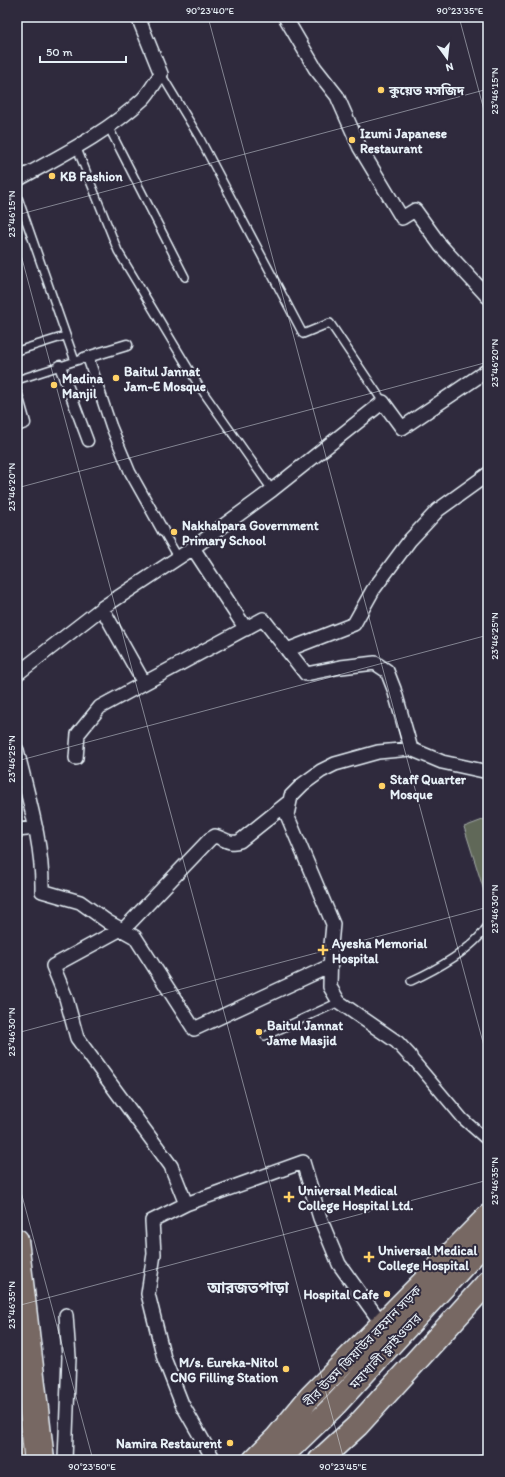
<svg xmlns="http://www.w3.org/2000/svg" width="505" height="1477" font-family="Itim,'Noto Sans Bengali',sans-serif">
<rect width="100%" height="100%" fill="#2f2a3d"/>
<filter id="ink" filterUnits="userSpaceOnUse"><feTurbulence type="fractalNoise" baseFrequency=".025" numOctaves="2"/><feDisplacementMap in="SourceGraphic" scale="8" xChannelSelector="R" yChannelSelector="G"/><feConvolveMatrix kernelMatrix="1 2 1 2 8 2 1 2 1" color-interpolation-filters="sRGB"/></filter>
<g filter="url(#ink)">
<path fill="#616759" stroke="#a4aca8" d="M488 818V893L485 894 464 827Z"/>
<g fill="none" stroke-linecap="round" stroke-linejoin="round">
<g stroke="#e8f1f8" stroke-width="10">
<path id="service" d="M161 74 199 137 303 334 330 323 383 402
M108 126 185 277
M76 146 118 251 199 386 272 490
M17 195 75 361
M17 351 65 336
M17 380 79 360
M163 531 178 557
M411 981C435 970 474 949 488 925
M265 1036 339 1002"/>
</g>
<g stroke="#e8f1f8" stroke-width="13">
<path id="pedestrian" d="M84 358 127 345
M89 360 111 426 130 472 163 531
M60 366 88 441
M17 395 25 423 17 426
M410 1056 463 1119 488 1141"/>
</g>
<g stroke="#e8f1f8" stroke-width="16">
<path id="minor" d="M285 17 315 68 337 96 360 148 402 218 415 210 441 246 488 297
M17 180C60 156 107 133 143 99 150 92 155 82 161 74L138 17
M193 548 246 629
M102 608 144 683
M287 650 354 624 373 590 410 540 438 510 488 474
M17 674 102 608 193 548 272 490 383 402 402 428 488 370
M17 750C28 797 43 843 42 891L80 902 108 922 135 937 194 1029 330 966
M76 758 78 734 100 707 263 619 306 674 341 667 375 663 387 671 394 689 411 749
M17 830 36 828
M121 929 53 966 66 998 77 1038 171 1166 186 1204 152 1221 154 1254 148 1294 164 1358 182 1404 214 1460
M123 930 210 839 215 836C225 839 229 845 240 841L290 801
M410 1056 397 1042 339 1002 330 987 331 945 333 924 287 815 291 796 303 784 321 771 335 764 378 752 411 749 442 762 488 772
M186 1204 303 1162 320 1218 339 1264 382 1324
M65 1460 69 1357 66 1315"/>
</g>
<g stroke="#e8f1f8" stroke-width="25">
<path id="trunk" d="M254 1460 277 1437 310 1397 488 1216
M278 1460 334 1406 488 1239
M320 1460 357 1426 488 1282"/>
</g>
<g stroke="#e8f1f8" stroke-width="25">
<path id="motorway" d="M17 1240 43 1460
M17 1383 25 1460"/>
</g>
<use href="#service" stroke="#2f2a3d" stroke-width="7"/>
<use href="#pedestrian" stroke="#2f2a3d" stroke-width="10"/>
<use href="#minor" stroke="#2f2a3d" stroke-width="13"/>
<use href="#trunk" stroke="#776864" stroke-width="22"/>
<use href="#motorway" stroke="#776864" stroke-width="22"/>
<path stroke="#e8f1f8" stroke-width="1" d="M17 1388 24 1460"/>
</g>
</g>
<path fill="none" stroke="#e8f1f8" stroke-width="1" stroke-opacity="0.45" d="M208 17 488 1061M459 17 488 125M17 215 488 89M17 240 344 1460M17 488 488 362M17 761 488 635M17 1033 488 907M17 1177 93 1460M17 1306 488 1180M461 1460 488 1453"/>
<g fill="#ffd166" stroke="#2f2a3d" stroke-width="1.5">
<circle cx="381" cy="90" r="4"/>
<circle cx="352" cy="140" r="4"/>
<circle cx="52" cy="176" r="4"/>
<circle cx="116" cy="378" r="4"/>
<circle cx="54" cy="385" r="4"/>
<circle cx="174" cy="532" r="4"/>
<circle cx="382" cy="786" r="4"/>
<path d="M321 944h4v4h4v4h-4v4h-4v-4h-4v-4h4z"/>
<circle cx="259" cy="1032" r="4"/>
<path d="M287 1191h4v4h4v4h-4v4h-4v-4h-4v-4h4z"/>
<path d="M367 1251h4v4h4v4h-4v4h-4v-4h-4v-4h4z"/>
<circle cx="387" cy="1294" r="4"/>
<circle cx="286" cy="1369" r="4"/>
<circle cx="230" cy="1443" r="4"/>
</g>
<g text-anchor="middle" stroke-width="4" stroke-linejoin="round" paint-order="stroke">
<g font-size="13" font-weight="bold" fill="#e8f1f8" stroke="#2f2a3d" text-anchor="start">
<text x="389" y="95">কুয়েত মসজিদ</text>
<text x="360" y="138">Izumi Japanese<tspan x="360" dy="15">Restaurant</tspan></text>
<text x="60" y="181">KB Fashion</text>
<text x="124" y="376">Baitul Jannat<tspan x="124" dy="15">Jam-E Mosque</tspan></text>
<text x="62" y="383">Madina<tspan x="62" dy="15">Manjil</tspan></text>
<text x="182" y="530">Nakhalpara Government<tspan x="182" dy="15">Primary School</tspan></text>
<text x="390" y="784">Staff Quarter<tspan x="390" dy="15">Mosque</tspan></text>
<text x="332" y="948">Ayesha Memorial<tspan x="332" dy="15">Hospital</tspan></text>
<text x="267" y="1030">Baitul Jannat<tspan x="267" dy="15">Jame Masjid</tspan></text>
<text x="298" y="1195">Universal Medical<tspan x="298" dy="15">College Hospital Ltd.</tspan></text>
<text x="378" y="1255">Universal Medical<tspan x="378" dy="15">College Hospital</tspan></text>
<text x="379" y="1299" text-anchor="end">Hospital Cafe</text>
<text x="278" y="1367" text-anchor="end">M/s. Eureka-Nitol<tspan x="278" dy="15">CNG Filling Station</tspan></text>
<text x="222" y="1448" text-anchor="end">Namira Restaurent</text>
</g>
<g font-size="13" fill="#e8f1f8" stroke="#2f2a3d">
<text transform="translate(362 1346) rotate(-46)" y="5">বীর উত্তম জিয়াউর রহমান সড়ক</text>
<text transform="translate(385 1351) rotate(-47)" y="5">মহাখালী ফ্লাইওভার</text>
</g>
<g font-size="15" font-weight="bold" fill="#e8f1f8" stroke="#2f2a3d">
<text x="248" y="1293">আরজতপাড়া</text>
</g>
</g>
<rect width="505" height="1477" fill="none" stroke="#2f2a3d" stroke-width="44"/>
<g transform="translate(447 58) rotate(165)" stroke="#2f2a3d" stroke-width="3" paint-order="stroke">
<path d="M0-3L7 15L0 10L-7 15Z" fill="#e8f1f8"/>
<text y="-6" font-size="11" font-weight="bold" text-anchor="middle" fill="#e8f1f8">N</text>
</g>
<path d="M40 56v6h86v-6" fill="none" stroke="#e8f1f8" stroke-width="2"/>
<text x="46" y="56" font-size="12" fill="#e8f1f8" stroke="#2f2a3d" stroke-width="3" paint-order="stroke">50 m</text>
<rect x="22" y="22" width="461" height="1433" fill="none" stroke="#e8f1f8" stroke-width="1.5"/>
<g font-size="10" text-anchor="middle" fill="#e8f1f8">
<text x="210" y="14">90°23'40"E</text>
<text x="460" y="14">90°23'35"E</text>
<text transform="translate(494 91) rotate(-90)" y="4">23°46'15"N</text>
<text transform="translate(11 214) rotate(-90)" y="4">23°46'15"N</text>
<text transform="translate(494 363) rotate(-90)" y="4">23°46'20"N</text>
<text transform="translate(11 487) rotate(-90)" y="4">23°46'20"N</text>
<text transform="translate(494 636) rotate(-90)" y="4">23°46'25"N</text>
<text transform="translate(11 759) rotate(-90)" y="4">23°46'25"N</text>
<text transform="translate(494 909) rotate(-90)" y="4">23°46'30"N</text>
<text transform="translate(11 1032) rotate(-90)" y="4">23°46'30"N</text>
<text transform="translate(494 1181) rotate(-90)" y="4">23°46'35"N</text>
<text transform="translate(11 1305) rotate(-90)" y="4">23°46'35"N</text>
<text x="92" y="1470">90°23'50"E</text>
<text x="343" y="1470">90°23'45"E</text>
</g>
</svg>
